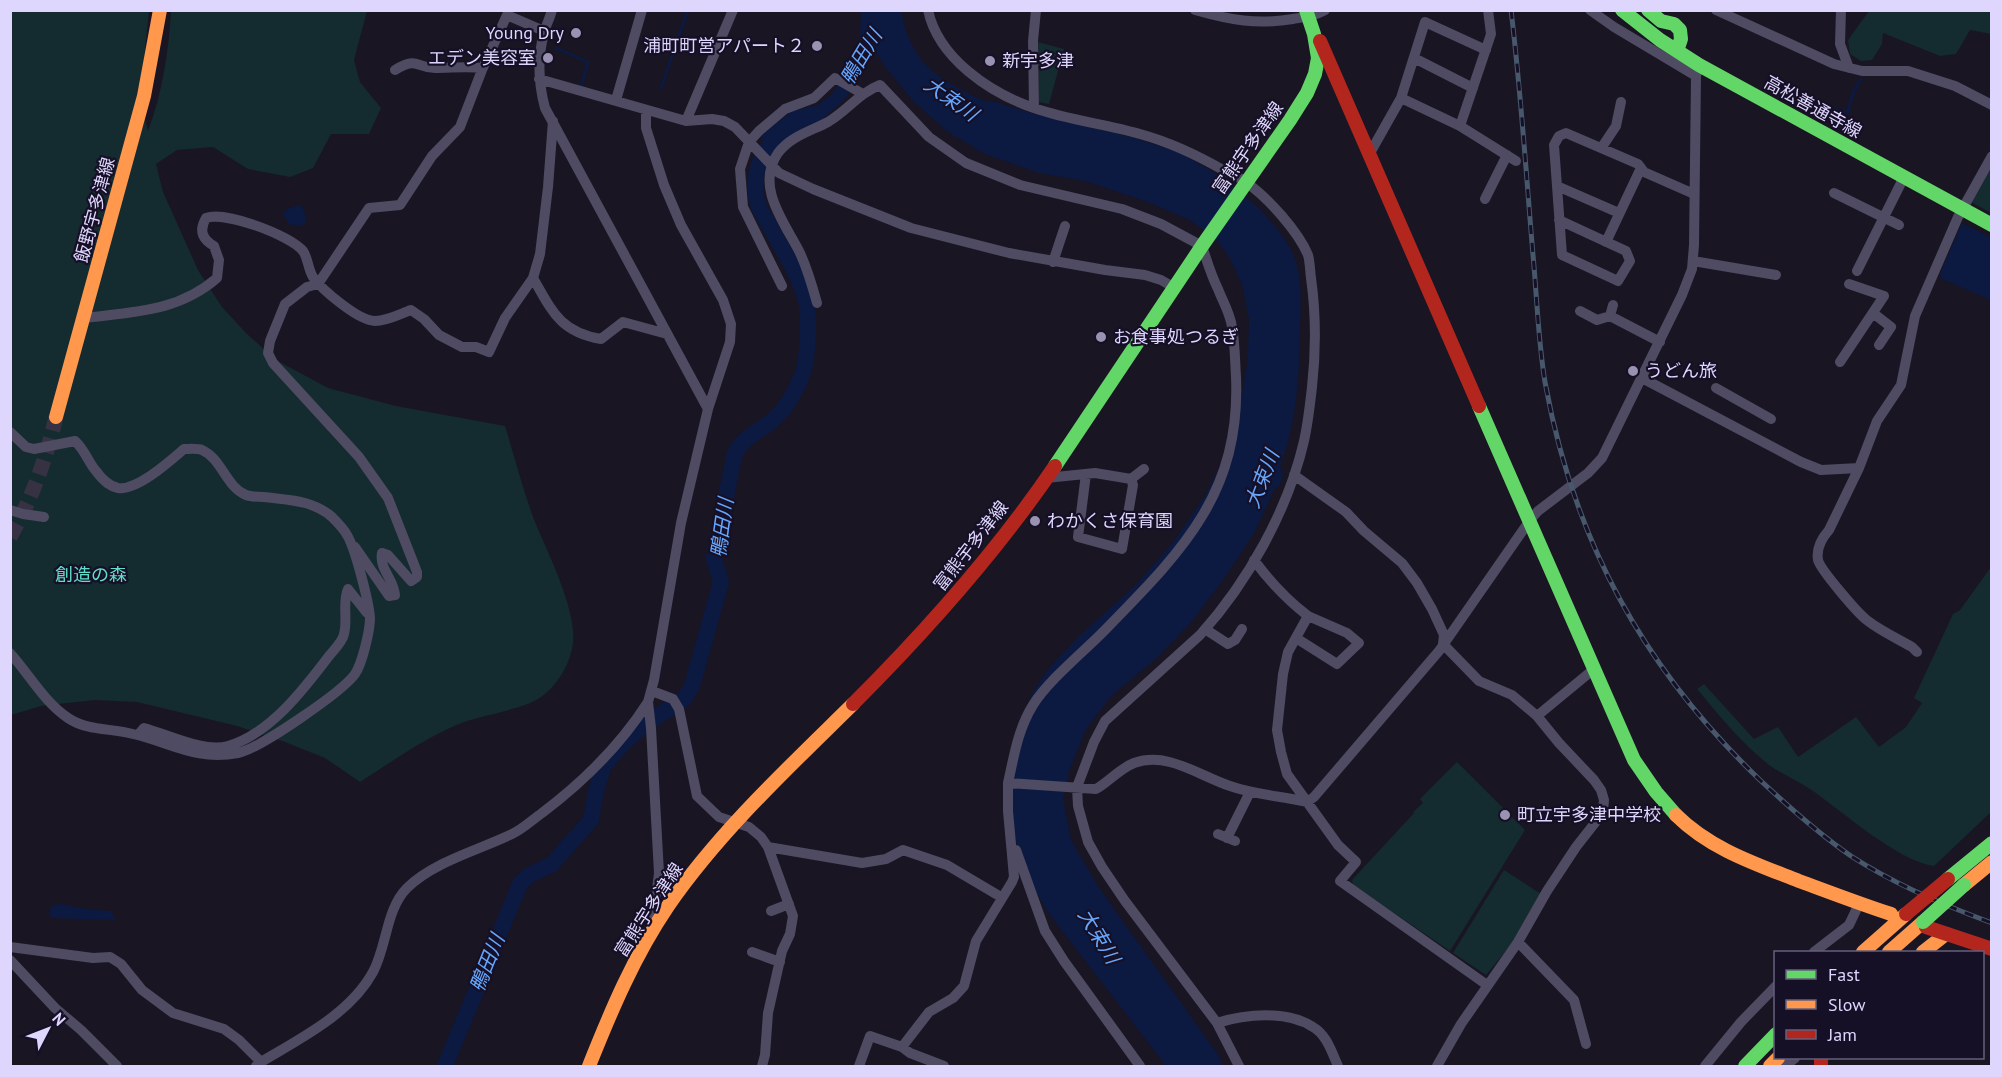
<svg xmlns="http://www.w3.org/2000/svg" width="2002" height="1077" font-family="'PT Sans','Noto Sans JP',sans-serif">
<rect width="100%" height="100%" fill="#191522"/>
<path fill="#142b2f" d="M11 11H149L140 100 148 131C162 94 169 50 171 11H367L354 60 360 82 381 108 369 134H331L313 168 290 177 248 169 213 147 177 150 156 164 163 192 198 270 222 307 246 333 276 360 328 388 396 406 505 426C515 458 523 491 535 522 548 553 570 597 573 630 576 654 561 683 541 697 524 709 488 714 467 721 428 735 395 760 360 782L325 758 285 742 237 726 137 702 95 700 41 706 11 715Z
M1869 11H1991V34L1970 30 1956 54 1940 56 1883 33 1882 44 1872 60 1861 61 1850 54 1848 40Z
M1038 42 1064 49 1049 104 1039 102Z
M1991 171V213L1971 202 1986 173Z
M1991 567V812L1934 866C1895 860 1844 812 1810 789 1795 779 1776 772 1763 760 1738 739 1718 714 1697 689L1704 684 1754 739 1778 727 1798 757 1856 717 1879 747 1906 727 1922 703 1914 698 1953 614 1960 610Z
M1457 762 1525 830 1450 951 1353 885 1352 880 1414 813 1413 812 1423 803 1420 799Z
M1504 870 1541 894 1514 941 1486 975 1453 953Z"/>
<path fill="#0c1a42" d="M861 11H902C903 30 914 53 928 67 936 76 975 99 986 101 991 102 995 101 999 103 1057 123 1118 130 1174 151 1202 162 1247 194 1266 216 1280 232 1294 249 1298 270 1302 290 1300 313 1300 334 1299 379 1296 425 1280 467L1283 473 1280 485 1275 488 1254 533 1223 580 1192 621 1157 658 1112 695 1086 729 1070 768 1063 799 1071 840 1099 888 1217 1053 1223 1066H1166L1047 911 1026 873 1013 831 1008 796 1021 720 1034 690 1050 667 1078 637 1137 584 1174 541 1205 496 1225 456 1239 414 1248 358 1249 319 1242 284 1228 255 1215 238 1188 219 1145 201 1085 181 1039 173 985 154 948 132 914 102 886 68 873 48C868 60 864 71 857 82 839 112 803 132 776 152L760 136 792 111 818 105 832 94 852 63 860 41Z
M300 205C305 211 307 216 305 224L299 226 288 224V220L282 214 289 208Z
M1962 223 1991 238V300L1942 279 1940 274Z
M61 904 92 910 112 911 113 916 117 920 52 918 49 915 51 906Z"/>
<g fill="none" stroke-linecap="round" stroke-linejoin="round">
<path stroke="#0c1a42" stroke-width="3" d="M556 48 588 62 581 87
M661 88 688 10
M1799 99 1809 105 1848 112 1853 93 1861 79"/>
<path stroke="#0c1a42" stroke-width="16" d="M445 1066 520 884 529 875 551 865 591 820 596 791 604 765 621 746 641 727 685 698 692 686 721 582 714 559 734 456C741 438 759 432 773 420 787 408 801 383 805 365 808 346 810 314 805 297 797 271 781 247 768 223 766 218 761 213 759 207 749 177 761 149 784 130"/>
<path stroke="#373243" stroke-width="15" stroke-dasharray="15 8" stroke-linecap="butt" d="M10 537C32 499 46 459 56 417"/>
<path stroke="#4e4b62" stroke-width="10" d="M552 10C550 18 546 25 544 33 537 59 538 82 545 108L708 409
M928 10C938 58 990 93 1034 108 1068 120 1105 124 1140 134 1169 142 1197 155 1223 170 1231 174 1240 177 1247 183 1268 198 1298 231 1308 255 1310 262 1310 271 1311 278 1316 314 1316 351 1312 387 1310 405 1308 423 1304 441 1288 510 1248 582 1200 635L1105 721 1094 742 1077 787 1078 806 1088 842 1102 867 1125 901 1217 1023 1239 1066
M1195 10C1230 20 1257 25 1293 19 1305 17 1314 16 1325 10
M1590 10 1614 27 1696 76
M1716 10 1834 64 1862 71H1908L1955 86 1992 105
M1841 10 1840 44 1849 68
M1486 50 1425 22 1401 98 1460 126 1491 34 1488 10
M1414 58 1473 88
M395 70C418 56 416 68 435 68 452 68 466 66 483 68
M539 79 686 121 712 119 724 121 735 127 779 173 813 189 911 228 1009 253 1105 270 1145 275 1161 280 1175 288
M616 100 642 10
M1034 108 1033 41 1036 10
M646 110V128L664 185 681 225 723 300 731 324 730 342 708 409 681 523 654 680 648 702 651 728 659 873 653 922 654 929
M686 121 733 10
M1460 126 1516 161
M1602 147 1616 126 1621 102
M1370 153 1401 98
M1557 186 1619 213
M1834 193 1899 225
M1485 199 1507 155
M1559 220 1626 251 1630 261 1618 281 1562 255 1554 145 1559 136 1566 133 1638 164 1644 172 1694 194
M1606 242 1641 168
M1693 261 1776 275
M1053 262 1065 226
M1857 271 1904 177
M533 278C552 311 560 332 601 339L623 322 667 334
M782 286 743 207 740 169 749 142 759 131 785 109 814 98 835 78 863 94
M817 303C812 285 807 267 799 251 784 222 755 186 778 153 791 136 811 131 828 122 847 111 859 93 880 85L929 137 966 163 1020 185 1122 209 1161 224 1202 246C1207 261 1211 275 1218 289 1223 302 1230 313 1232 327 1235 343 1235 361 1236 377 1241 496 1179 554 1102 633 1081 654 1048 681 1033 705 1018 729 1014 756 1008 783
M1613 305 1610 316 1660 342
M1580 311 1597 320 1610 316
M1873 313 1891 327 1879 345
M84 318C132 312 178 312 217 278L219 260 214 246C202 239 199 230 206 218 225 211 290 235 303 251 308 258 308 269 313 277 322 290 359 321 375 321 387 321 400 314 411 310L424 319 439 335 462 347H476L489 352 505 318 533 278 540 254 548 187 553 121
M1840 362 1884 296 1849 284
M1642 378 1801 462 1821 470 1859 468
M1716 388 1771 419
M10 432 26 447 34 449 75 441C85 450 88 462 96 471 101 478 108 486 118 488 137 491 170 461 184 449 189 449 197 448 202 450 222 459 226 487 246 495 251 497 259 497 264 497 288 500 313 500 332 517 337 522 344 529 347 535 355 548 369 602 370 618 370 631 362 664 355 674 342 692 259 749 238 753 196 761 172 743 133 734 111 728 87 731 68 718 44 702 29 674 10 653
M1086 474 1078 537 1122 549 1133 485 1131 479
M1294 475 1346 512 1364 531 1402 563 1417 583 1432 609 1444 635 1443 644 1479 681 1512 695 1537 716 1559 743 1594 780 1601 790 1604 800 1603 811 1598 819 1576 847 1547 891 1518 942 1461 1024 1437 1066
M1046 478 1095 473 1131 479 1144 469
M10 510 23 514 44 517
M355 547 389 596 395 595C394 579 379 569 382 553L388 555 411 581 417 577V572L388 498 359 457 273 363 268 353 270 341 285 304 307 287 318 284 369 208 400 205 432 156 460 127 482 70 507 15 544 31
M1254 560C1270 582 1286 599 1308 616L1288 652 1283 674 1277 730 1281 752 1287 774 1338 845 1356 862 1340 881 1487 985
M1205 629 1228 644 1235 640 1242 629
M1296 638 1337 664 1359 643 1347 633 1308 616
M1917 652 1912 647C1898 639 1881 631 1868 621 1858 614 1820 569 1818 560 1816 548 1821 539 1829 530L1859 468 1877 421 1901 385 1915 316 1958 217 1992 156
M652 691 673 699 679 709 697 796 719 817 749 827 761 837 768 847 793 916 790 934 782 951 768 1013 765 1055 762 1066
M1537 716 1594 669
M138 735 144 728C167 734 204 753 228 746 270 734 304 689 329 656 334 650 343 641 344 634 348 619 342 602 348 589L367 613
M1218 834 1235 841
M1227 838 1250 792
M768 847 862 863 886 859 903 850 947 865 1001 897
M1016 850 1045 931 1064 961 1140 1066
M771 911 789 904
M1518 942 1574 1000 1586 1044
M10 947 93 958 110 957 121 964 142 990 173 1013 224 1029 239 1040 261 1062
M752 952 780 962
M1814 952 1849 925 1859 904
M10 960 55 1008 81 1030 117 1066
M1217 1023C1245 1014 1287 1010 1313 1027 1327 1035 1332 1053 1338 1066
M902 1047 910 1053 944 1066
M256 1066 261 1062C301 1038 350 1014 373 972 387 946 386 909 407 888 433 862 479 850 512 834 523 829 532 820 542 813 583 782 620 746 648 702
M859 1066 870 1036 902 1047 929 1012 953 998 964 986 976 941 1012 882 1014 877 1008 811V783L1096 789C1110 781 1119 769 1134 763 1168 751 1199 776 1230 786 1255 795 1282 796 1307 802L1314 797 1439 651 1530 520 1538 511 1588 473 1602 458 1682 295 1692 269 1694 245 1696 76 1699 65
M1705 1066 1741 1022 1776 986
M1785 1066 1795 1058"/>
<path stroke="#63d668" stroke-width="14" d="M1622 10 1660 40 1699 65 1992 225
M1648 10 1661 21 1674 24 1680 30 1681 39 1677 51
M1479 406 1634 760 1656 792 1676 815
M1055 466 1204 243 1290 120 1307 93 1315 74 1318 58 1314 34 1306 10
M1948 879 1992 843
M1745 1066 1776 1034"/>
<path stroke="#ff974d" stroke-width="14" d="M56 417 144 96 160 10
M1676 815C1710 849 1756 864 1799 881 1829 892 1860 904 1891 914
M1964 885 1992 862
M1863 952 1906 914
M1889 952 1923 922
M1923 952 1946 934
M589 1066C611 1011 634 956 668 906 720 831 788 768 853 704
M1770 1066 1778 1058"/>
<path stroke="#b3261e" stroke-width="14" d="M1320 41 1479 406
M853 704C927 630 996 553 1055 466
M1926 927 1992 949
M1821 1058V1066"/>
<g stroke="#47576c" stroke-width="5">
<path id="rail" d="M1511 10C1521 92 1526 173 1533 255 1537 297 1538 340 1545 382 1574 542 1644 669 1761 781 1790 808 1819 834 1851 856 1894 884 1943 905 1992 923"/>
</g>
<use href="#rail" stroke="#161027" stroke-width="3" stroke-dasharray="9" stroke-linecap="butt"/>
<path stroke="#63d668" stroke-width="14" d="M1923 922 1964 885"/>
<path stroke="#b3261e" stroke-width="14" d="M1906 914 1948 879"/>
</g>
<g fill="#9a92b1" stroke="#161027" stroke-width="2">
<circle cx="576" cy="33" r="6"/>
<circle cx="817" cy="46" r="6"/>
<circle cx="548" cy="58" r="6"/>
<circle cx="990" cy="61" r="6"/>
<circle cx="1101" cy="337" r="6"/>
<circle cx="1633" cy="371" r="6"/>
<circle cx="1035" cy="521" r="6"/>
<circle cx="1505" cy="815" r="6"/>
</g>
<g text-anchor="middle" stroke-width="4.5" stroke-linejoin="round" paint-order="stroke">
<g font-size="18" fill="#dfd6fe" stroke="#161027" text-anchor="start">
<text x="564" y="39" text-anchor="end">Young Dry</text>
<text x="805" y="52" text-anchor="end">浦町町営アパート２</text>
<text x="536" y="64" text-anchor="end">エデン美容室</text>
<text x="1002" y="67">新宇多津</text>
<text x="1113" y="343">お食事処つるぎ</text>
<text x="1645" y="377">うどん旅</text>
<text x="1047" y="527">わかくさ保育園</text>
<text x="1517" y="821">町立宇多津中学校</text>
</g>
<g font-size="18" fill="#dfd6fe" stroke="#161027">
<text transform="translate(1813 107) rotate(29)" y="6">高松善通寺線</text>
<text transform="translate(1248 148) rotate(-55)" y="6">富熊宇多津線</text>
<text transform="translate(95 210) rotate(-75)" y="6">飯野宇多津線</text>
<text transform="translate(971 546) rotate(-52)" y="6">富熊宇多津線</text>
<text transform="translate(649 910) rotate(-57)" y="6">富熊宇多津線</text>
</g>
<g font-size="18" fill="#62decd" stroke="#161027">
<text x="91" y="581">創造の森</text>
</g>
<g font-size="20" font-style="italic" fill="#66a6fd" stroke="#161027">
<text transform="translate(861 57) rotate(-59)" y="7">鴨田川</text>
<text transform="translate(951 99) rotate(35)" y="7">大束川</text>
<text transform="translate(1262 479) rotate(-69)" y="7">大束川</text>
<text transform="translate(722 528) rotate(-82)" y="7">鴨田川</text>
<text transform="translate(1099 936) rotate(59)" y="7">大束川</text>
<text transform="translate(487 963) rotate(-68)" y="7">鴨田川</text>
</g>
</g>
<rect width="2002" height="1077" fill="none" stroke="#dfd6fe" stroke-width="24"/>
<rect x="1774" y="951" width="210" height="108" fill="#161027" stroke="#665f7d" stroke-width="1.5"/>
<rect x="1786" y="970" width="30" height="9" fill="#63d668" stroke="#665f7d" stroke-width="1.5"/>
<text x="1828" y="981" font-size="18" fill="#dfd6fe">Fast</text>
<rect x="1786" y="1000" width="30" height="9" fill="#ff974d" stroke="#665f7d" stroke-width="1.5"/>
<text x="1828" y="1011" font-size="18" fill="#dfd6fe">Slow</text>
<rect x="1786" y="1030" width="30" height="9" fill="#b3261e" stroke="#665f7d" stroke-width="1.5"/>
<text x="1828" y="1041" font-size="18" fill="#dfd6fe">Jam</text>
<g transform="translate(48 1029) rotate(48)" stroke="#161027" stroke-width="4.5" paint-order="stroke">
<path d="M0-4.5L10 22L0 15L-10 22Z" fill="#dfd6fe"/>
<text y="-9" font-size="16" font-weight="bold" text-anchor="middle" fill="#dfd6fe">N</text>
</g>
</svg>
